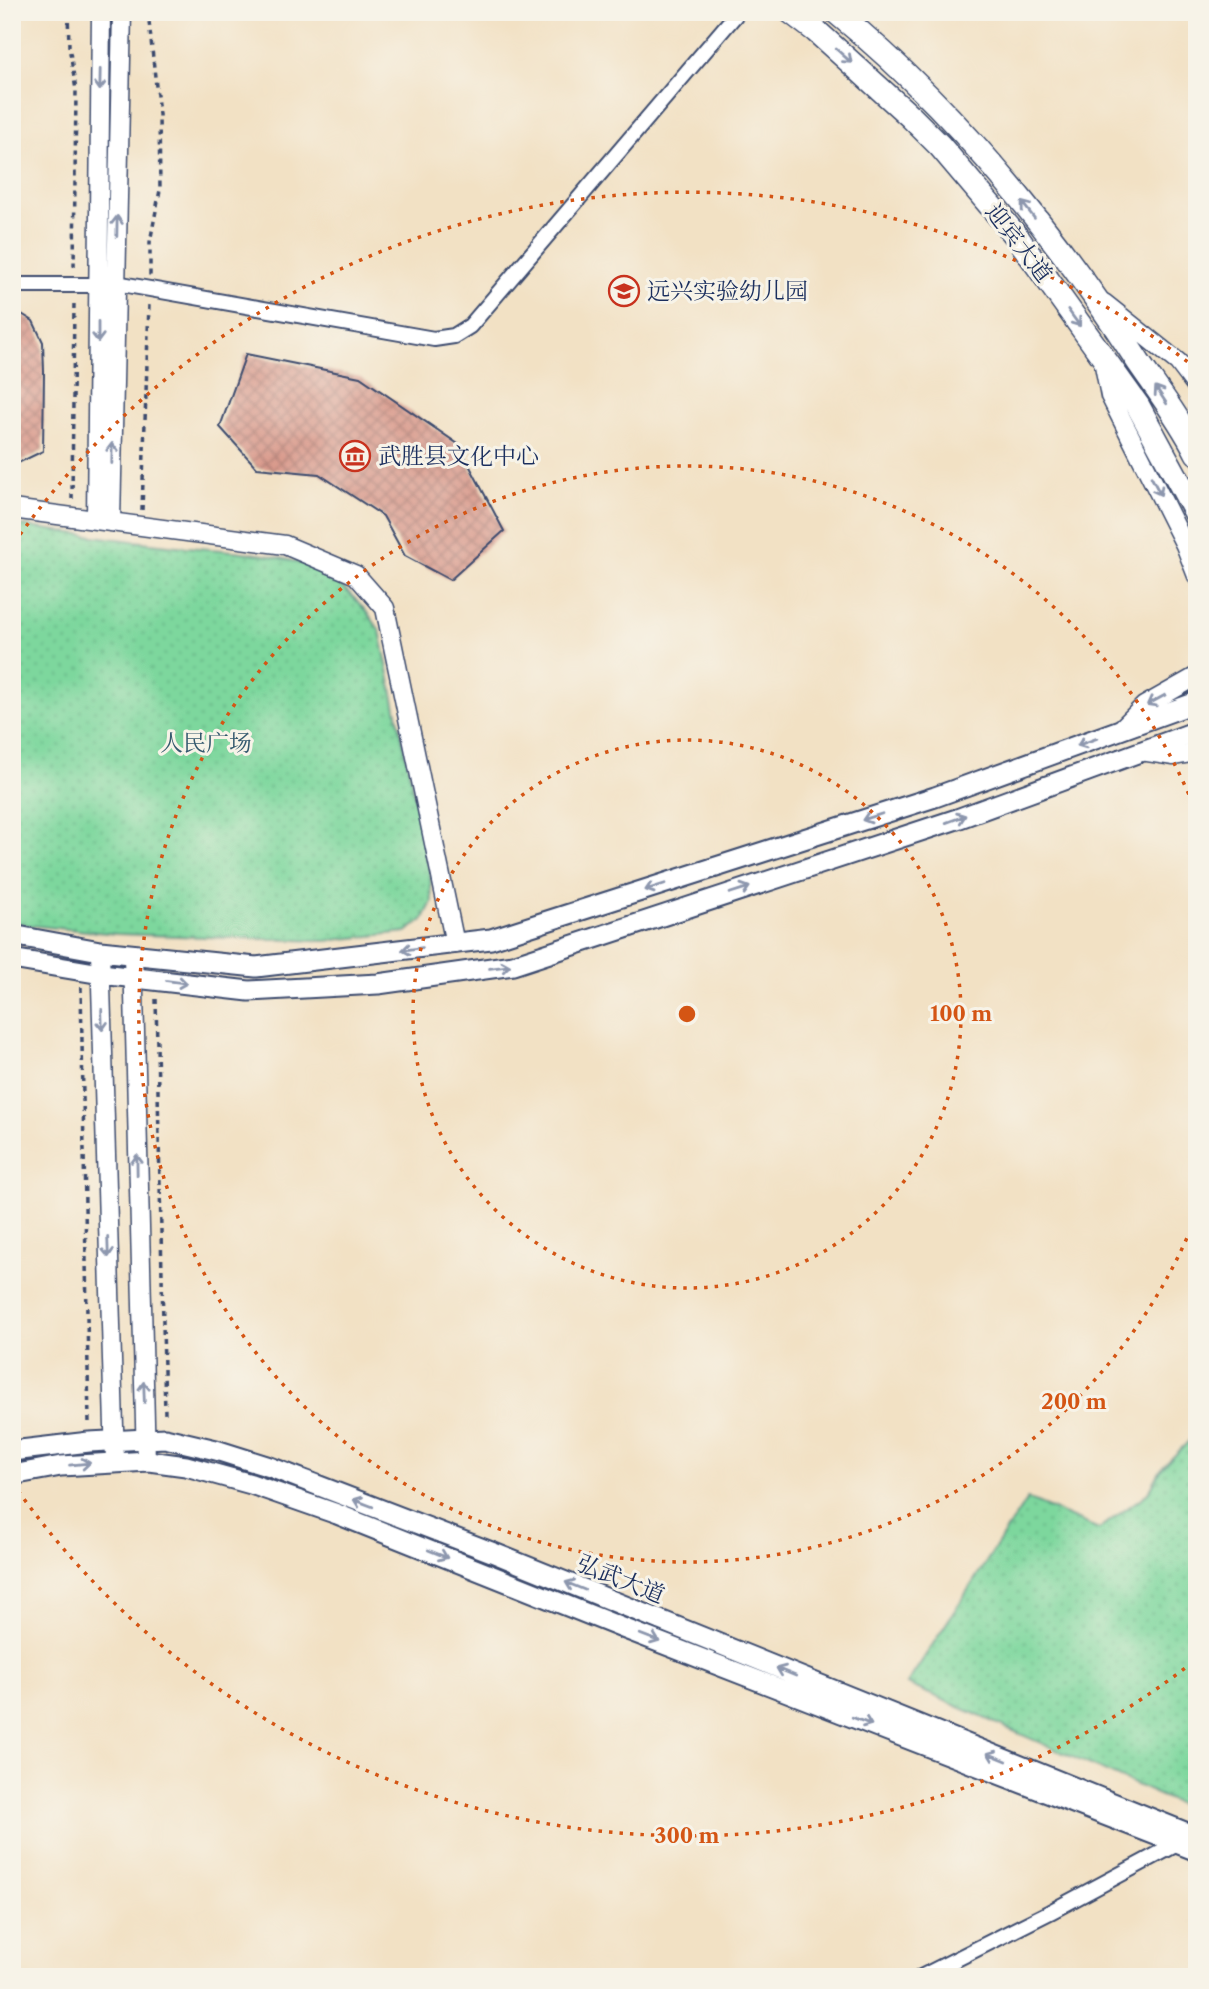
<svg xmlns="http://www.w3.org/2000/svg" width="1209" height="1989" font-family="'Libre Caslon Text','Noto Serif SC',serif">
<defs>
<pattern id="grass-dots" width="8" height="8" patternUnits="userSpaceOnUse" patternTransform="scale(1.75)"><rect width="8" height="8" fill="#7dd79d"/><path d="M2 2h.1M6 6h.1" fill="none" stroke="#6bb98a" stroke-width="1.8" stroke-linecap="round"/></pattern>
<pattern id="building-cross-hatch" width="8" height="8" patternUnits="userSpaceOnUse" patternTransform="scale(1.75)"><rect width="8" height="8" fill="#d89688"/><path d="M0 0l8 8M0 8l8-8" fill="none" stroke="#ae7b72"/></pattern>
</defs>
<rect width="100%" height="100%" fill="#f7f3e8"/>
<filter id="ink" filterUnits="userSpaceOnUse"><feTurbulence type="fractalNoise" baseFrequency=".0143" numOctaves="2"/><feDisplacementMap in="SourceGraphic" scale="14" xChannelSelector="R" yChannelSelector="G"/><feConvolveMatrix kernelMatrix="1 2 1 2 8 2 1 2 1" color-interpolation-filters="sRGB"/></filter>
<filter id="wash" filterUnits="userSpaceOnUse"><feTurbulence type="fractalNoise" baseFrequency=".00686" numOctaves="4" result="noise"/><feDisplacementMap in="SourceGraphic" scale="28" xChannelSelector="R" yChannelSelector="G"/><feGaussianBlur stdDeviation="1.57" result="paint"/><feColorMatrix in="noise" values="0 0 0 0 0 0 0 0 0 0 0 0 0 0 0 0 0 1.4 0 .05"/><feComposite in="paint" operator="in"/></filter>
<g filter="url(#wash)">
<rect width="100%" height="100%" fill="#f2e1c4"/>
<path fill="url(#grass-dots)" stroke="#4c837e" stroke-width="2" d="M12 524C67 533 122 540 177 546 217 550 261 551 300 563 334 574 362 602 380 631L430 873 432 902 423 920 406 932 325 941 117 934 27 925 12 921Z
M1197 1433V1812L907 1684 1027 1499 1099 1529 1148 1493 1162 1468Z"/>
<g id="blocks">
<path fill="url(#building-cross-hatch)" d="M12 308 33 321 43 342 44 372 43 451 12 466Z
M246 354 360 377 458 444 504 531 450 580 405 556 383 516 319 474 257 468 220 427Z"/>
</g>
</g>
<g filter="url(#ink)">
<use href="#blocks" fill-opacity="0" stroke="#3b4a6d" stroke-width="2"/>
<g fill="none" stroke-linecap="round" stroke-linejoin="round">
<g stroke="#3b4a6d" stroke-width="18">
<path id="minor" d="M12 285H98L116 283 434 339 454 336 470 326 738 12
M921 1977 1050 1912 1177 1844 1179 1839"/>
</g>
<g stroke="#3b4a6d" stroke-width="21">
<path id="tertiary" d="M1104 303 1178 362 1197 387
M1103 360 1110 396 1185 545 1197 576
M12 509 285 545 356 575 385 608 455 944
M96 520 101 12
M111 522 122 12
M1120 730 1144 706 1197 676
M1141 751 1174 756 1197 752
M100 951 115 1461
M133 954 146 1461"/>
</g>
<g stroke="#3b4a6d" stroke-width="23">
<path id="secondary" d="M12 935 100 951 256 967 491 939 935 797 1197 702
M12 959 101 974 249 991 378 984 513 965 957 819 1197 731
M12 1451 89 1442 165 1438 216 1450 270 1467 494 1553 1197 1837
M12 1475 61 1466 149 1461 186 1466 251 1484 337 1514 620 1627 1197 1851"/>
</g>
<g stroke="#3b4a6d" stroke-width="26">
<path id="primary" d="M791 12 816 31 911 117 940 146 1017 237 1138 406 1197 515
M836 12C956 110 1056 234 1139 363 1159 392 1181 421 1197 453"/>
</g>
<path stroke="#3b4a6d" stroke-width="3.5" stroke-dasharray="5 5" stroke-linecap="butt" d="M68 12 69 46 76 90 74 268
M148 12 159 114 160 190 150 242V276
M72 499 74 301
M142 510 149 304
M81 987 89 1424
M156 999 165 1415"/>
<use href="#minor" stroke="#fff" stroke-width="14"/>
<use href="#tertiary" stroke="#fff" stroke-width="18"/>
<use href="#secondary" stroke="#fff" stroke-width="19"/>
<use href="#primary" stroke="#fff" stroke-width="23"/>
</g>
<defs><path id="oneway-shaft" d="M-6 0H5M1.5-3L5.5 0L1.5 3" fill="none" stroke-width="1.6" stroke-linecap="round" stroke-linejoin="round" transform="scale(1.75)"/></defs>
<g stroke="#8d97ae">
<use href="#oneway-shaft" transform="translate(844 56) rotate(42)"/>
<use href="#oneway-shaft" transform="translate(100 80) rotate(91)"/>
<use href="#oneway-shaft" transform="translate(1028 210) rotate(-128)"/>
<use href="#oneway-shaft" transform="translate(117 226) rotate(-89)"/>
<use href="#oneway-shaft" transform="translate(1074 318) rotate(54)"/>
<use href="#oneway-shaft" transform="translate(98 332) rotate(90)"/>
<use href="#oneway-shaft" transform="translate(1161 395) rotate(-123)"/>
<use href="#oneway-shaft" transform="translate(112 453) rotate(-89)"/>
<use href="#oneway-shaft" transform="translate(1156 486) rotate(62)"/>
<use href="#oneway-shaft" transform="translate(1156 700) rotate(151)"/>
<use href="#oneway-shaft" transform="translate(1087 742) rotate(160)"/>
<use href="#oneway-shaft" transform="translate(872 817) rotate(162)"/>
<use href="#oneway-shaft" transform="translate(956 819) rotate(-20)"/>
<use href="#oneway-shaft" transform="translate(655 887) rotate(162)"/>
<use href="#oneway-shaft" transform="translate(740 890) rotate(-18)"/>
<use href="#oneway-shaft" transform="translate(412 949) rotate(173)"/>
<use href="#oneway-shaft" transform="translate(500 967) rotate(-8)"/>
<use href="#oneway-shaft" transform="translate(177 982) rotate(7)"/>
<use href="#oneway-shaft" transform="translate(102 1020) rotate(88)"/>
<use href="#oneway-shaft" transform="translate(137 1165) rotate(-91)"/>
<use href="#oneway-shaft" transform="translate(108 1247) rotate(88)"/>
<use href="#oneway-shaft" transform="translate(144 1392) rotate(-92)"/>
<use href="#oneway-shaft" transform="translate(80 1464) rotate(-6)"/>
<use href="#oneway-shaft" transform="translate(363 1503) rotate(-159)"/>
<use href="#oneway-shaft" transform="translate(438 1554) rotate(22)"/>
<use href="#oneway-shaft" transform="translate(575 1586) rotate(-158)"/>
<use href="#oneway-shaft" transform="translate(650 1638) rotate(21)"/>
<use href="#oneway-shaft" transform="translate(786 1672) rotate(-158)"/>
<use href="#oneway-shaft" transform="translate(862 1721) rotate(21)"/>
<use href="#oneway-shaft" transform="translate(997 1757) rotate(-158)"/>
</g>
</g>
<g fill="none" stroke="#d45514" stroke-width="3.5" stroke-dasharray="3.5 7">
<circle cx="687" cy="1014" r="274"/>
<path d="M1195 1219A548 548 0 1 1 1195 809"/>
<path d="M1193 1662A822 822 0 0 1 14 1485M14 543A822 822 0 0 1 1193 366"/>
</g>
<defs>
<g id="school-ring" transform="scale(1.575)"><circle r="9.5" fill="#f7f3e8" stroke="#c8321e" stroke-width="1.5"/><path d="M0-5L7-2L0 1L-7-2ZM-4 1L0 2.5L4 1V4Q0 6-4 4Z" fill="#c8321e"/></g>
<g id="museum-ring" transform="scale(1.575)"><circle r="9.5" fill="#f7f3e8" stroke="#c8321e" stroke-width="1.5"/><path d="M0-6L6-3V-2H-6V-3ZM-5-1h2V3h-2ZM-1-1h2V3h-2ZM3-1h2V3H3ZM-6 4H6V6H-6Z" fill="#c8321e"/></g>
</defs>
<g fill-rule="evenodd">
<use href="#school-ring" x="624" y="291"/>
<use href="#museum-ring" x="355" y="456"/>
</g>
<g text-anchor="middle" stroke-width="6" stroke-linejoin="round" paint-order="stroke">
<g font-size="23" fill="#1b2f5e" stroke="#f7f3e8">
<text transform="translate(1019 243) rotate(52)" y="8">迎宾大道</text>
<text transform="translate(621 1579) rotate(22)" y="8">弘武大道</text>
</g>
<g font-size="23" fill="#1b2f5e" stroke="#f7f3e8" text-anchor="start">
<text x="647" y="299">远兴实验幼儿园</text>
<text x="378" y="464">武胜县文化中心</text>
</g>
<g font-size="23" fill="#34596e" stroke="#f7f3e8">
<text x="206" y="751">人民广场</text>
</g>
</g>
<circle cx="687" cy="1014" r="10" fill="#d45514" stroke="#f7f3e8" stroke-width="3.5"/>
<g font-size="21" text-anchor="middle" font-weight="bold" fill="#d45514" stroke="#f7f3e8" stroke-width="6" stroke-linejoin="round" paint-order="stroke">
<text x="961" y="1021">100 m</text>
<text x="1074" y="1409">200 m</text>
<text x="687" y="1843">300 m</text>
</g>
<rect width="1209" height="1989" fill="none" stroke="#f7f3e8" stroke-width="42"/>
</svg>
